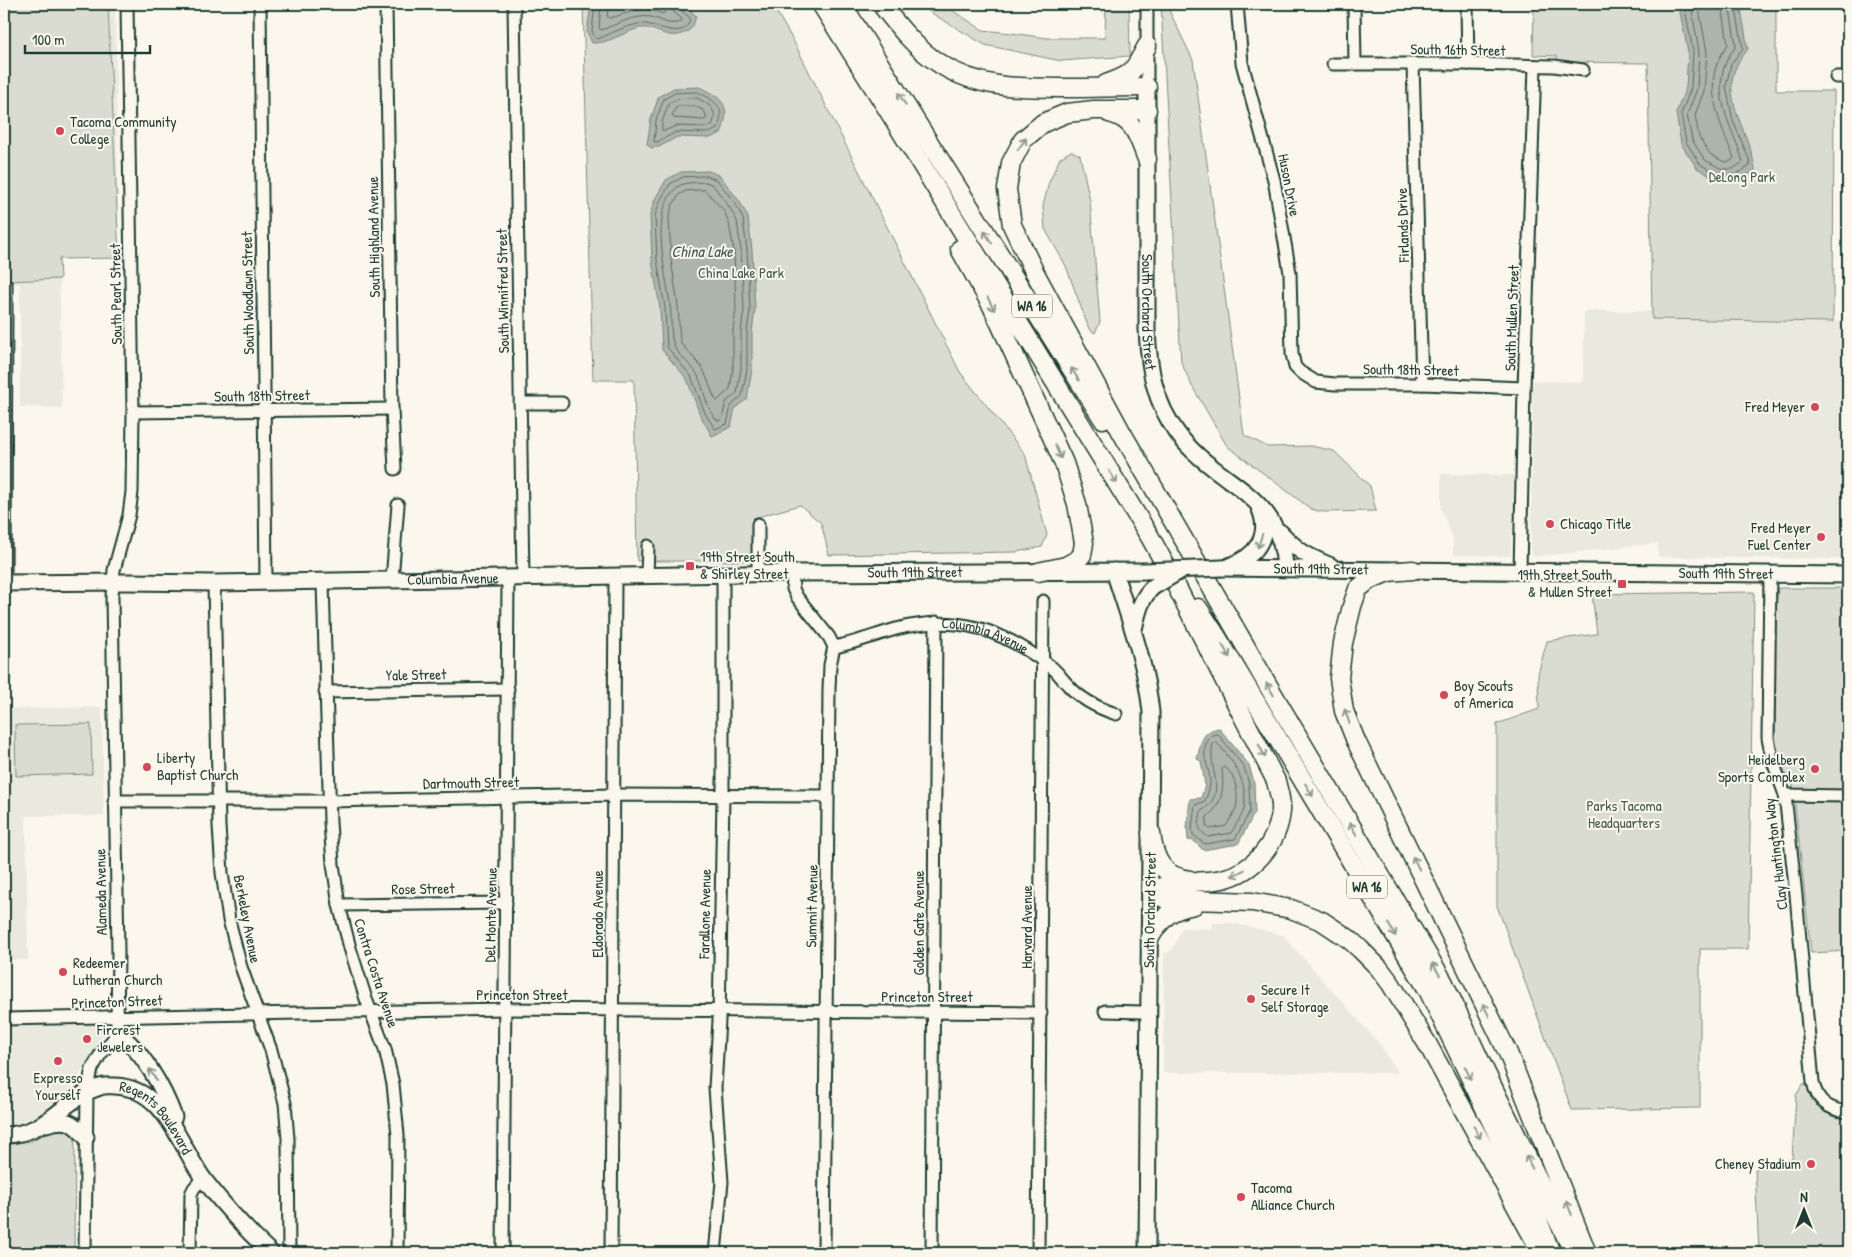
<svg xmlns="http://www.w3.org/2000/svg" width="1852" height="1257" font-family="'Patrick Hand',sans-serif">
<rect width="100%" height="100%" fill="#fbf7ec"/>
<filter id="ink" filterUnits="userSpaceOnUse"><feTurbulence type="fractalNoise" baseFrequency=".02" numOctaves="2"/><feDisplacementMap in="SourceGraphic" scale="10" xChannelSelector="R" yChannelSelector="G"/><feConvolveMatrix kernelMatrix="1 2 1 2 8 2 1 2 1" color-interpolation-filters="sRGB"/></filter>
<g filter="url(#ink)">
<path fill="#eae9de" d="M4 4H115L119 258 59 259 62 408 20 407V284H4Z
M1584 311H1652V319L1848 322V559L1658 557V543L1534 557 1531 552 1533 381 1583 382Z
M1441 474 1514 475 1511 554 1508 556 1453 555V538L1441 509Z
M102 707 104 816H26L28 960H4V709Z
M1213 923H1233L1283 935 1379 1043 1398 1073H1163L1164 954 1172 950 1182 928 1212 929Z
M105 1024V1031L77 1080 68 1092 39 1115 22 1123 4 1125V1027Z"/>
<path fill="#dbdcd1" stroke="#7d8c82" d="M4 4H108L119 258 59 259 60 279 4 281Z
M583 4H772L794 42 960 372 1025 454 1047 535 1042 547 1016 552 829 555 821 523 800 505 754 518 755 561H637L634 380H593Z
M923 4H942L983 30 1011 33 1047 38H1105L1106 4H1129L1130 56 1061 61 985 45 928 11Z
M1161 4H1166L1193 60 1244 435 1268 447 1311 446 1334 451 1370 486 1376 511 1323 512 1311 509 1227 446 1192 386 1181 362Z
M1534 4H1776V91H1834L1833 322 1652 319 1648 63 1557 62V56L1533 55Z
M1071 151 1080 155 1090 201 1100 322 1095 333 1089 329 1066 266 1045 229 1043 206 1049 182 1060 158Z
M1778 588H1848V951L1811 953 1793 786C1783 775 1778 762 1775 747V612Z
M1754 592 1748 949H1700V1108L1572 1110 1497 906V724L1539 709 1538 674 1547 641 1597 634 1592 594Z
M91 724 92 774 16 776 15 725Z
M1804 1083C1809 1088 1809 1091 1812 1097 1818 1113 1833 1116 1848 1118V1253H1759L1755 1169 1792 1159 1796 1095Z
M61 1126 74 1131 75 1136 74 1253H4V1145L31 1141Z"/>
<path fill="#adb4aa" stroke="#74847b" d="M591 4H672L687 7 696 16C694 23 693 29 686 32 667 42 656 26 640 28 624 32 608 44 592 43L587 32Z
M1680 4H1740L1748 49C1745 54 1739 59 1737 65 1719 99 1753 137 1755 171L1735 180 1719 181 1697 168 1681 144 1676 113 1686 87 1688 52 1679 8Z
M699 87C723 98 732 106 721 133L710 138 677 137 659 147 651 148 647 144 651 119 659 96 674 88Z
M709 171 720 176 740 202 748 217 752 250 755 309 752 332V369L747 399 735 408 731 427 712 436 700 415 687 379 662 350 660 308 652 261 650 215 655 199 666 180 681 172Z
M1219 728 1249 765 1254 783 1255 812 1238 844 1203 850 1194 841 1188 840 1187 828 1190 799 1201 798 1205 785 1201 761 1197 759C1201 743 1201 731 1219 728Z"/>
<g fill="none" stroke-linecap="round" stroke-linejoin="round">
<path stroke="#586d63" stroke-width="1" d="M595 4 592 31 595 38 598 39C612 33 625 26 639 24 653 21 686 44 690 18L680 9 678 4
M601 4 599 28 601 30C616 25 635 14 651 17 664 20 666 26 681 22L682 19 674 12 672 4
M609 4 607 16 610 18C632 12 641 6 663 14L665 12V4
M1684 4 1693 52 1691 88 1681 114 1686 142 1700 164 1720 176 1734 175 1750 166 1749 159 1733 121 1726 86 1731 64 1743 48 1735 4
M1691 4 1699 52 1697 89 1687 115 1692 140 1705 160 1722 169H1733L1743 162C1734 129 1711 99 1726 62 1728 56 1733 51 1736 46L1729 4
M1698 4 1707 52 1704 91 1695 115 1699 137 1710 154 1724 162 1731 161 1734 158C1722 128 1703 89 1720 57 1722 52 1726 48 1728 44L1722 4
M698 92C716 101 727 108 717 129L709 133 676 132 657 142H654L656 120 664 99 675 93Z
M697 98C709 104 719 110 712 125L707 127 676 126 664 131 662 130V122L669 103 677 99Z
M679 106H695L704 111 707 118 704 120 674 118 672 116 675 109Z
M707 176 717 180 736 204 743 219 747 250 750 309 747 332V369L742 396 731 406 727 424 715 429 705 413 691 376 667 347 665 308 657 260 655 216 660 201 670 184 683 177Z
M706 182 713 185 730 208 737 221 741 251 744 309 741 332V369L737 393 726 402 722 419 718 421C707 412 704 389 698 376 693 365 675 354 673 343 670 331 672 317 670 305 666 272 650 217 674 190 681 181 696 183 706 182Z
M705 190 724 211 729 223 734 251 736 309 733 331V368L730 389 717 401 715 399 703 369 680 342 678 306 671 259 669 218 672 206 680 194 686 191Z
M1212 735 1218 734 1244 767 1249 784 1250 811 1235 839 1205 844 1193 835 1192 828 1195 805 1205 801C1207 796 1209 790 1210 785 1211 765 1196 752 1212 735Z
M1216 742C1233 760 1249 783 1244 809 1242 817 1235 826 1231 833L1208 837C1196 828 1199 825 1201 811 1230 795 1206 766 1213 744Z
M1224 767C1236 773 1239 796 1236 808 1234 814 1229 821 1226 826L1210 829 1206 826 1207 817C1223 803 1224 790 1222 769Z"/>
<g stroke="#1f3d34" stroke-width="15">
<g id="minor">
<path d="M260 4 266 582"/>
<path d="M386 4 392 409 395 469"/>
<path d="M514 4 523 578"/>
<path d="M1147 4V87"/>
<path d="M1237 4 1242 63 1274 180 1286 249 1290 273 1292 354 1295 367 1300 372 1316 382 1335 384H1422L1524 388"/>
<path d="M1354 4 1355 64"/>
<path d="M1467 4 1468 64"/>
<path d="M1333 64H1468L1554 66 1583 70"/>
<path d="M1413 64 1422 384"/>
<path d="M1836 77H1848"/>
<path d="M520 403H562"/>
<path d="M133 412 392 409"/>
<path d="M758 524V573"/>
<path d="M1520 571 1524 388 1535 66"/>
<path d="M792 573 793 589 797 597 829 637 834 647 830 665 829 689 824 1253"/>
<path d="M1770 574 1768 738 1772 759 1785 795 1796 895 1813 1082C1817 1102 1829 1110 1848 1112"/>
<path d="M647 575 648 546"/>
<path d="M392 580 398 505"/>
<path d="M323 582 330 822 333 864 339 905 350 948 366 999 385 1049 393 1084 398 1135 397 1253"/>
<path d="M5 583 6 285"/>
<path d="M214 583 219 826 222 873 229 920 241 967 271 1050 285 1103 288 1139 289 1253"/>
<path id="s1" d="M834 647C855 643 875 635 896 629 957 614 1001 629 1050 666 1057 671 1062 679 1068 685 1081 700 1098 708 1116 714"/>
<path d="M325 692 508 689"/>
<path d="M1785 795 1848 796"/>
<path d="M114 801H329L614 795 828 796"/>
<path d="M339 905 506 903"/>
<path d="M1105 1011 1142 1012"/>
<path d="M4 1019 504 1009 1041 1013"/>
<path d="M85 1253 87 1092 92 1069 100 1055 114 1038 117 1026 118 952 112 596 114 570 129 515 132 492 133 412 127 4"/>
<path d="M190 1253 191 1194 194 1188 203 1178"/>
<path d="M503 1253 508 578"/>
<path d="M611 1253 615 576"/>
<path d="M715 1253 722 1182 715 1088 719 1020 723 796V574"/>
<path d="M932 1253 936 622"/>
<path d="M1038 1253 1043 601"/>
</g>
</g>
<g stroke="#1f3d34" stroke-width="19">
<g id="major">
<path id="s2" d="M1147 87V330C1149 368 1154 402 1178 434 1216 485 1281 492 1285 568"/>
<path d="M1280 532C1299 552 1305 555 1331 566"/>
<path d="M1229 566C1256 557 1272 536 1259 507"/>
<path id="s3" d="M1222 568 1848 575"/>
<path d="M1114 571C1129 618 1146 664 1151 712L1147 1253"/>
<path id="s4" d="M4 583 126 582 214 583 792 573 1144 571"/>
<path d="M1134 629C1138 613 1140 599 1153 587"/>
<path d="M116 1032C141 1048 164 1089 174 1117"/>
<path d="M46 1124C67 1118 72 1121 86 1137"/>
<path id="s5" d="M4 1135C49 1135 64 1097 100 1087 105 1085 110 1086 115 1086 166 1088 179 1146 205 1181 225 1207 247 1231 271 1253"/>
</g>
</g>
<g stroke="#1f3d34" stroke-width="21">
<path id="highway" d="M821 4 888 110 1150 537 1166 566 1276 781C1278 790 1282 801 1281 811 1278 843 1254 872 1222 879 1198 884 1172 879 1151 892
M842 4 1103 419
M881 4C898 26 916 49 940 64 979 89 1022 88 1066 88 1093 88 1120 87 1147 87
M1106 84C1135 74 1133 71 1147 46
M1147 110H1094L1067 113 1043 123 1023 140 1011 163 1007 189 1012 225 1034 271 1122 433 1280 706 1443 981 1482 1065 1574 1253
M1109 113C1135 119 1138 137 1147 159
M960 249 992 306 1064 463 1077 504 1084 543 1082 555 1077 560 1066 566 1038 572
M1413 570 1388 572 1369 580 1358 589 1352 606 1343 643 1339 678 1344 711 1356 741 1508 1053 1587 1253
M1198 608 1217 637 1428 990 1534 1210 1551 1253
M1151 833C1154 859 1162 877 1190 880
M1151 892 1166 899 1252 902 1291 909 1322 921 1349 939 1360 949 1379 968 1391 984 1428 1045 1539 1248
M1150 937C1163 916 1170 910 1194 905"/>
</g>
<use href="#minor" stroke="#fbf7ec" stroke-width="11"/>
<use href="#major" stroke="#fbf7ec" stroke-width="15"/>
<use href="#highway" stroke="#fbf7ec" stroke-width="18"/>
<g stroke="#1f3d34" stroke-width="19" stroke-linecap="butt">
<path id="major-bridge" d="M1144 571 1222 568
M1153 587 1180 571"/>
</g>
<use href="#major-bridge" stroke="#fbf7ec" stroke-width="15"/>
</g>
<defs><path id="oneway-shaft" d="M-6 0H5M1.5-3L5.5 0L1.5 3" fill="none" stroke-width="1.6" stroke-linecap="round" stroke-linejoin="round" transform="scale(1.25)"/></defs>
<g stroke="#8d9a90">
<use href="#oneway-shaft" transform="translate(902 99) rotate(-122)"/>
<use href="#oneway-shaft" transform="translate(1022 144) rotate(-54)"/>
<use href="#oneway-shaft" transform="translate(988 237) rotate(-122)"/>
<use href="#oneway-shaft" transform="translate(991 304) rotate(62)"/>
<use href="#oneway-shaft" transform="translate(1075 374) rotate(-122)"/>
<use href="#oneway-shaft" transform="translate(1058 452) rotate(66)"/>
<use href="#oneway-shaft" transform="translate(1113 477) rotate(58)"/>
<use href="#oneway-shaft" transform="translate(1260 541) rotate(108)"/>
<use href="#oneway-shaft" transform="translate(1226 651) rotate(59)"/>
<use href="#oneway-shaft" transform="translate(1270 689) rotate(-120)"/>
<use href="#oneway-shaft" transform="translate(1347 716) rotate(-109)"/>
<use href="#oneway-shaft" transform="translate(1262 751) rotate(63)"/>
<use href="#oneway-shaft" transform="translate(1309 790) rotate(59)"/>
<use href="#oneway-shaft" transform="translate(1353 829) rotate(-121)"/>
<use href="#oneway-shaft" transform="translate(1416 863) rotate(-116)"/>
<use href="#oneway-shaft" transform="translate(1238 873) rotate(153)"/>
<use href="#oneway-shaft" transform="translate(1392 930) rotate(59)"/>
<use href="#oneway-shaft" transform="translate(1436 969) rotate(-121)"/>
<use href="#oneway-shaft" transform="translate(1486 1010) rotate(-116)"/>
<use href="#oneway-shaft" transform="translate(1468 1073) rotate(64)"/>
<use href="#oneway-shaft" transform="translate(153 1075) rotate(-124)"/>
<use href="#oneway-shaft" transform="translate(1477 1132) rotate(62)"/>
<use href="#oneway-shaft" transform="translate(1529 1162) rotate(-116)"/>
<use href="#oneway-shaft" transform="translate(1569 1208) rotate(-112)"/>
</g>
</g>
<g fill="#d1495b" stroke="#fbf7ec" stroke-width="2">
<circle cx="60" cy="131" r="5"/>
<circle cx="1815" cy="407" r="5"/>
<circle cx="1550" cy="524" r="5"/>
<circle cx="1821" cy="537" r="5"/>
<rect x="685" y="561" width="10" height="10" rx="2.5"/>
<rect x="1617" y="579" width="10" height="10" rx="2.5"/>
<circle cx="1444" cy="695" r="5"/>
<circle cx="147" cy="767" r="5"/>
<circle cx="1815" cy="769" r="5"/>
<circle cx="63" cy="972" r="5"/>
<circle cx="1251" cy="999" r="5"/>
<circle cx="87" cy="1039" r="5"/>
<circle cx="58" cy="1061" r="5"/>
<circle cx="1811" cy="1164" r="5"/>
<circle cx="1241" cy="1197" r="5"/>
</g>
<g text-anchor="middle" stroke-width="4" stroke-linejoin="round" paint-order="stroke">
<g fill="#fbf7ec" stroke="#61756b" stroke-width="1">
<rect x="1012" y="294.5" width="40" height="23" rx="4"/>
<rect x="1347" y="875.5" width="40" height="23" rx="4"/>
</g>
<g font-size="14" font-weight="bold" fill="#1f3d34">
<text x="1032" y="311">WA 16</text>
<text x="1367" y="892">WA 16</text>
</g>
<g font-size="15" fill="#1f3d34" stroke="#fbf7ec">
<text transform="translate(1458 50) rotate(1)" y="5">South 16th Street</text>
<text transform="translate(1289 185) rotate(79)" y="5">Huson Drive</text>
<text transform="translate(1403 225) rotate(-92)" y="5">Firlands Drive</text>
<text transform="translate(374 237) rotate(-91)" y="5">South Highland Avenue</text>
<text transform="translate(503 291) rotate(-91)" y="5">South Winnifred Street</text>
<text transform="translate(248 293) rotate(-91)" y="5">South Woodlawn Street</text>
<text transform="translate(116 294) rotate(-91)" y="5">South Pearl Street</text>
<text dy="5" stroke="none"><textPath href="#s2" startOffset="225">South Orchard Street</textPath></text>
<text transform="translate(1512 318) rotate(-88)" y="5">South Mullen Street</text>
<text transform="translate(1411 370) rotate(1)" y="5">South 18th Street</text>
<text transform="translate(262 396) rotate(-1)" y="5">South 18th Street</text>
<text dy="5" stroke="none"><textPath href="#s3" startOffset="99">South 19th Street</textPath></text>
<text dy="5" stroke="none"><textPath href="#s4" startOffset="911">South 19th Street</textPath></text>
<text dy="5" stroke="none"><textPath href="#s3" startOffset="504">South 19th Street</textPath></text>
<text dy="5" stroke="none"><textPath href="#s4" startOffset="449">Columbia Avenue</textPath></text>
<text dy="5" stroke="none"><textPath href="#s1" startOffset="156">Columbia Avenue</textPath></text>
<text transform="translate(416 675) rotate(-1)" y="5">Yale Street</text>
<text transform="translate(471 783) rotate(-1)" y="5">Dartmouth Street</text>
<text transform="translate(1776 854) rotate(-97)" y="5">Clay Huntington Way</text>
<text transform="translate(423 889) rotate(-1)" y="5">Rose Street</text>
<text transform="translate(101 892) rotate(-91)" y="5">Alameda Avenue</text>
<text transform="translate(812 906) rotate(-89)" y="5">Summit Avenue</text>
<text transform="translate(1150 910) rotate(-89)" y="5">South Orchard Street</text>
<text transform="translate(598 914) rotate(-90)" y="5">Eldorado Avenue</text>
<text transform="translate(705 914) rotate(-89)" y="5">Farallone Avenue</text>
<text transform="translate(491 915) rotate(-89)" y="5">Del Monte Avenue</text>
<text transform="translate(247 919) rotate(79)" y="5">Berkeley Avenue</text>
<text transform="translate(919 923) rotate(-90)" y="5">Golden Gate Avenue</text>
<text transform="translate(1027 927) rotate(-90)" y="5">Harvard Avenue</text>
<text transform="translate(376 973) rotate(72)" y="5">Contra Costa Avenue</text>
<text x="522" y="1000">Princeton Street</text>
<text x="927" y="1002">Princeton Street</text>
<text transform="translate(117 1002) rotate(-2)" y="5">Princeton Street</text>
<text dy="5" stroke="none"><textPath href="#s5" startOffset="179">Regents Boulevard</textPath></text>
</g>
<g font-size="15" fill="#1f3d34" stroke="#fbf7ec" text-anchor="start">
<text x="70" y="127">Tacoma Community<tspan x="70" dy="17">College</tspan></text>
<text x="1805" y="412" text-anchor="end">Fred Meyer</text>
<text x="1560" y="529">Chicago Title</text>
<text x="1811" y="533" text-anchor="end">Fred Meyer<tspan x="1811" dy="17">Fuel Center</tspan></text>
<text x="700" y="562">19th Street South<tspan x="700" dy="17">&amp; Shirley Street</tspan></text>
<text x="1612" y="580" text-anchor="end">19th Street South<tspan x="1612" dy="17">&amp; Mullen Street</tspan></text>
<text x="1454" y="691">Boy Scouts<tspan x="1454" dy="17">of America</tspan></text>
<text x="157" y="763">Liberty<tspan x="157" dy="17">Baptist Church</tspan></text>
<text x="1805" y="765" text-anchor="end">Heidelberg<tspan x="1805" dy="17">Sports Complex</tspan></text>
<text x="73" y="968">Redeemer<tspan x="73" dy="17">Lutheran Church</tspan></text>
<text x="1261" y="995">Secure It<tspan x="1261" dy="17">Self Storage</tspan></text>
<text x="97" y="1035">Fircrest<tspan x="97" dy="17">Jewelers</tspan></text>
<text x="58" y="1083" text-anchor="middle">Expresso<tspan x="58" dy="17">Yourself</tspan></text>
<text x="1801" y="1169" text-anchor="end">Cheney Stadium</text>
<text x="1251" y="1193">Tacoma<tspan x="1251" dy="17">Alliance Church</tspan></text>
</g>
<g font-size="15" fill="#455d53" stroke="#fbf7ec">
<text x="1742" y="182">DeLong Park</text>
<text x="741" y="278">China Lake Park</text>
<text x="1624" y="811">Parks Tacoma<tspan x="1624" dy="17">Headquarters</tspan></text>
</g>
<g font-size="16" font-style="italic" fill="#425b52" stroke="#fbf7ec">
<text x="702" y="257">China Lake</text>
</g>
</g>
<rect width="1852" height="1257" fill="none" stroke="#fbf7ec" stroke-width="20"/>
<rect x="10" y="10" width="1832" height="1237" fill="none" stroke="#1f3d34" stroke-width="2" filter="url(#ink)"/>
<g transform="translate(1804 1210)" stroke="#fbf7ec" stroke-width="4" paint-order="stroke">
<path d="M0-4L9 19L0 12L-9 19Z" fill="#1f3d34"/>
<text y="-8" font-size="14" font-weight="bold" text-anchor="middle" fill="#1f3d34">N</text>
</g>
<path d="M25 45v8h125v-8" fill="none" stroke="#1f3d34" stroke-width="2.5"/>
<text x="32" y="45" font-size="15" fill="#1f3d34" stroke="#fbf7ec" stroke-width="4" paint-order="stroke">100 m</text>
</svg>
